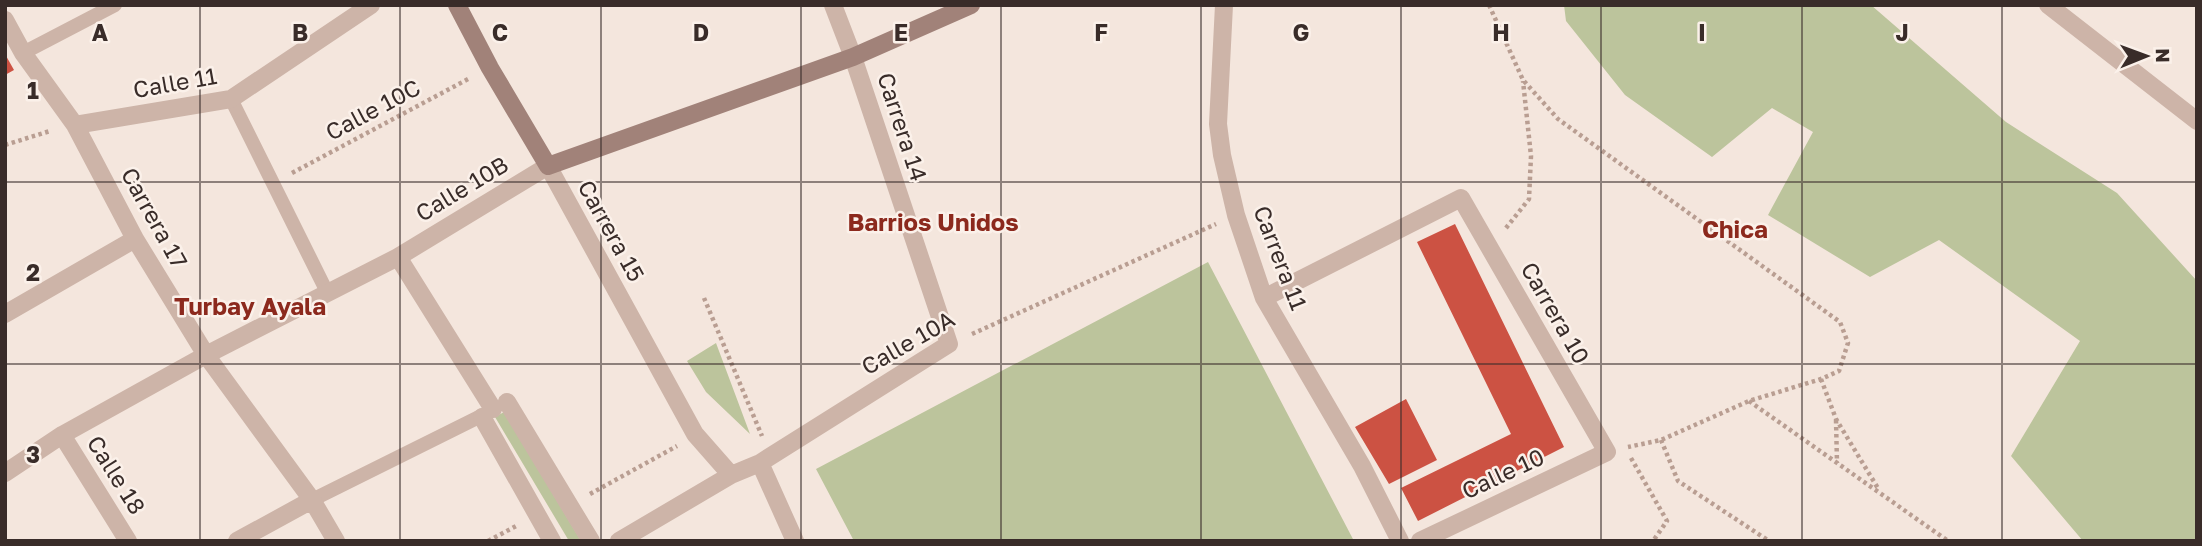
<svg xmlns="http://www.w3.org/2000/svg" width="2202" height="546" font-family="'Golos Text',sans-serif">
<rect width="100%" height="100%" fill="#f4e6dd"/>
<path fill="#bcc49c" d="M1564 5H1871L2006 122 2117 193 2197 281V541H2083L2011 456 2080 341 1939 240 1870 277 1768 215 1813 132 1772 108 1712 157 1625 95 1566 21Z
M1208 262 1354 541H854L816 469Z
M716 343 750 434 706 392 687 361Z
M504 412 581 541H569L495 417Z"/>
<path fill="#cc5243" d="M5 54 14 70 5 75Z
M1455 224 1564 447 1418 521 1401 488 1511 434 1417 242Z
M1406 399 1437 460 1389 484 1355 427Z"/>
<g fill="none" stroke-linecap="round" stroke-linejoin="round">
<path stroke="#b99e92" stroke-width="4.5" stroke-dasharray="3.5 3.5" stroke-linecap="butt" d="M1489 5 1523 80 1558 119 1840 322 1848 343 1839 371 1821 379 1749 401 1661 440 1628 447
M5 145 50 131
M292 173 470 78
M1506 228 1529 199 1531 156 1523 81
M704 298 762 436
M972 334 1216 224
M1821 379 1836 419 1879 490
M1749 401 1948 541
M1836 420 1837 463
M1661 440 1678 481 1769 541
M1631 458 1667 521 1653 541
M590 494 677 446
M488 541 518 525"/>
<path stroke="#cdb4a8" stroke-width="14" d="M23 53 115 5
M231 99 327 292
M312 500 489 412"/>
<path stroke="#cdb4a8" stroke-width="18" d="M1224 5 1218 124 1222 155 1236 215 1264 298 1362 466 1400 541
M2048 5 2197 121
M5 20 23 53 75 125 135 239 206 355 312 500 336 541
M75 125 231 99 371 5
M398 257 493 409
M1264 298 1461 198 1607 452 1420 541
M5 314 135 239
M507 402 591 541
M482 417 552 541
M62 435 128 541
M760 463 795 541
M5 473 62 435 206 355 398 257 548 166 695 434 731 475
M237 541 312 500
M619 541 731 475 760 463 949 344 853 57 833 5"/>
<path stroke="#a18279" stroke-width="18" d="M457 5 490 68 548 166 853 57 971 5"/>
</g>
<path fill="none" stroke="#392c29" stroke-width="2" stroke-opacity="0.55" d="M200 5V541M400 5V541M601 5V541M801 5V541M1001 5V541M1201 5V541M1401 5V541M1601 5V541M1802 5V541M2002 5V541M5 182H2197M5 364H2197"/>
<g text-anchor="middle" stroke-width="5" stroke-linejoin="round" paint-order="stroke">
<g font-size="23" fill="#392c29" stroke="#fbf1ea">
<text transform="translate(175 83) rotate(-10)" y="8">Calle 11</text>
<text transform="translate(373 110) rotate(-28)" y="8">Calle 10C</text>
<text transform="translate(902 127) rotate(72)" y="8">Carrera 14</text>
<text transform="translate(462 189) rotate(-31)" y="8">Calle 10B</text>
<text transform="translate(154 218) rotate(61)" y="8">Carrera 17</text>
<text transform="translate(611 231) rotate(61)" y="8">Carrera 15</text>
<text transform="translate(1280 258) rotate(69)" y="8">Carrera 11</text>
<text transform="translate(1555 313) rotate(60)" y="8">Carrera 10</text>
<text transform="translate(908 343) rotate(-30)" y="8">Calle 10A</text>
<text transform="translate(1503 474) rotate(-25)" y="8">Calle 10</text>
<text transform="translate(116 475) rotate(58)" y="8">Calle 18</text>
</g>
<g font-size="24" font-weight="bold" fill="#8c291d" stroke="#fbf1ea">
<text x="933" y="231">Barrios Unidos</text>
<text x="1735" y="238">Chica</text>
<text x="250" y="315">Turbay Ayala</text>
</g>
</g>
<g font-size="23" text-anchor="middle" font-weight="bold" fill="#392c29" stroke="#fbf1ea" stroke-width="5" stroke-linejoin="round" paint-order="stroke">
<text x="100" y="41">A</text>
<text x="300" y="41">B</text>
<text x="500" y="41">C</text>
<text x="701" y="41">D</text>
<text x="901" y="41">E</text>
<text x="1101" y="41">F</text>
<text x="1301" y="41">G</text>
<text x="1501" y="41">H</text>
<text x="1702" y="41">I</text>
<text x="1902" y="41">J</text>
<text x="33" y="99">1</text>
<text x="33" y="281">2</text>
<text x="33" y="463">3</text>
</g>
<rect width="2202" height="546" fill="none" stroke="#392c29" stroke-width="14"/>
<g transform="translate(2146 56) rotate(89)" stroke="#fbf1ea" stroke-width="5" paint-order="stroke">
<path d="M0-5L12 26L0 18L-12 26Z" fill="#392c29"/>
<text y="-10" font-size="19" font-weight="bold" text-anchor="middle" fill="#392c29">N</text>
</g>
</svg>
